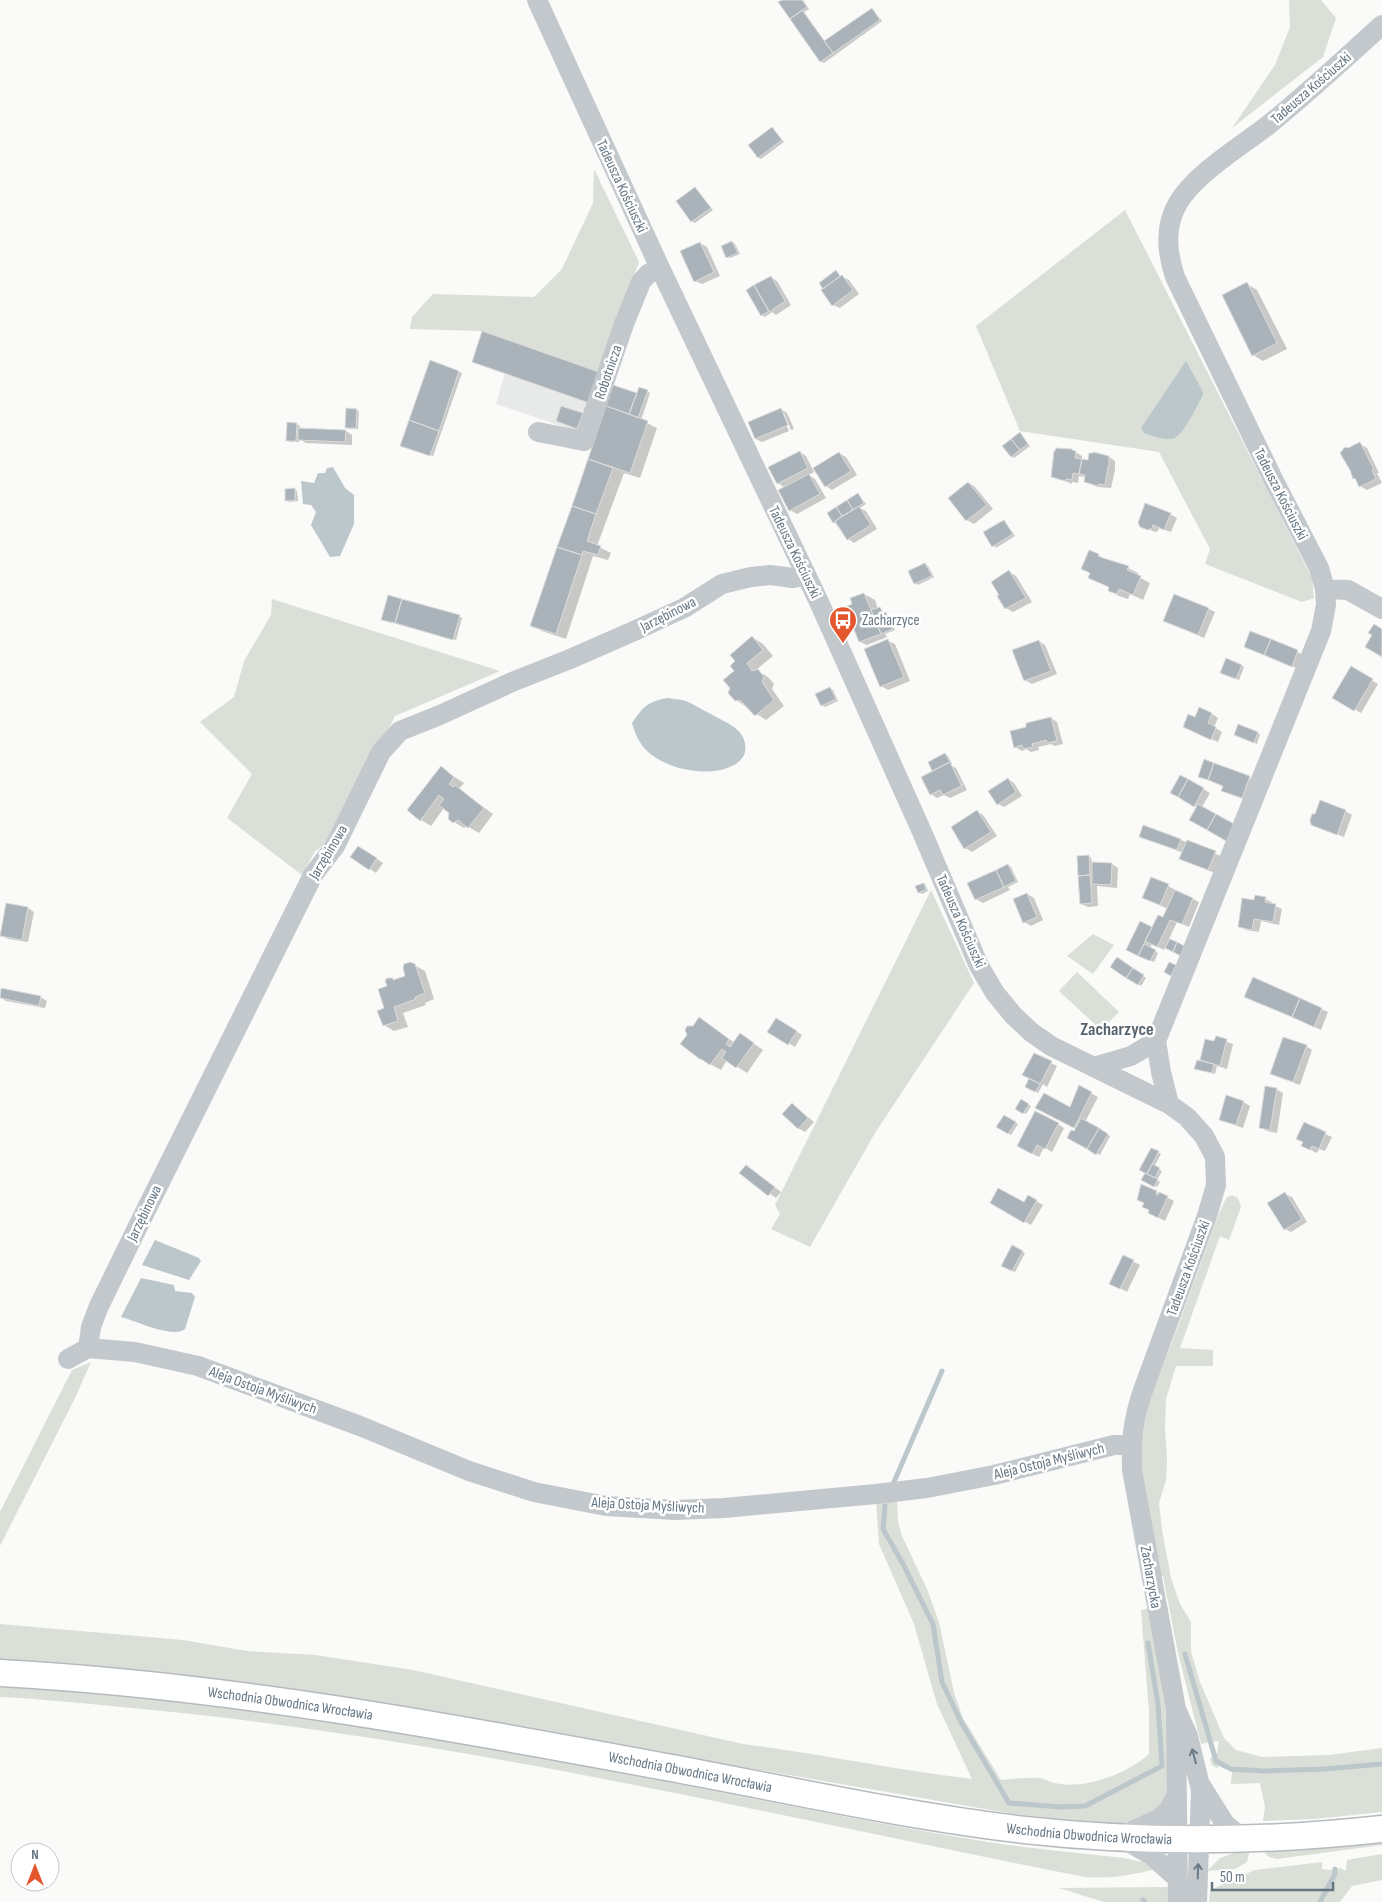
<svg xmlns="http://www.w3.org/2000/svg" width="1382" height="1902" font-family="'Sofia Sans Condensed',sans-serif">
<rect width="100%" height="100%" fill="#fafaf8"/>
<path fill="#e8e9e9" d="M482 331 599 372 579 432 496 404 505 373 472 362Z"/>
<path fill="#dadfd7" d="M1289 0H1321L1336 18 1323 57 1232 128 1275 65 1290 27Z
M594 169 639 262 599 372 482 331 410 329 412 317 433 294 534 297 562 269 593 203Z
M1125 210 1312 578 1314 598 1302 602 1205 564 1210 549 1159 452 1020 431 976 326Z
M272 599 500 671 395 716 335 839 315 851 302 875 227 818 252 774 200 722 234 697 244 661 271 615Z
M931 890 974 983 875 1133 810 1247 771 1229 780 1214 775 1205Z
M1093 934 1114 945 1093 974 1067 956Z
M1077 972 1119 1012 1101 1030 1059 991Z
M1232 1195 1238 1198 1241 1207 1229 1240 1220 1236 1180 1348 1213 1350V1366H1176L1166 1399 1165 1428 1167 1460 1166 1480 1159 1503 1162 1530 1171 1578 1180 1604 1191 1622V1651L1200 1682 1224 1738 1236 1750 1262 1757 1329 1755 1382 1748V1812L1314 1819 1263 1821 1265 1807 1260 1783 1231 1784 1232 1772 1219 1766 1217 1768 1212 1765 1210 1758 1217 1753 1219 1741 1201 1744 1178 1653 1163 1576H1158L1139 1456 1149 1399 1171 1345 1218 1216 1226 1198Z
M91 1362 75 1398 0 1546V1512L72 1370Z
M897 1499 898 1522 902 1536 927 1589 939 1622 954 1693 963 1718 1001 1780C1013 1779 1027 1777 1040 1778 1045 1779 1049 1782 1055 1783 1084 1790 1127 1774 1149 1754V1712L1141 1610 1150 1608 1168 1711V1802L1127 1826 1014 1814 662 1753 0 1661V1624L183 1640 247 1651 315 1655 413 1670 743 1744C820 1754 895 1770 972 1779L937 1704 914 1624 879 1544 876 1502Z
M0 1686C150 1695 300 1715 448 1740 628 1771 807 1813 988 1842 1033 1849 1078 1853 1124 1858L1142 1862 1157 1869C1131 1875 1112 1879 1085 1877 764 1814 447 1736 121 1707 81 1703 41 1699 0 1697Z
M1382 1842V1845L1277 1859 1269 1857 1263 1851Z
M1234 1853H1249L1247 1862 1235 1869 1207 1871 1220 1858Z
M1382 1854V1880L1352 1886 1340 1902H1209L1210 1890 1255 1870 1322 1862V1869L1329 1870 1340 1868 1346 1871 1347 1860Z
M1169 1887 1172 1902H1104L1059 1888Z"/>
<path fill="#bbc7cb" d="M1186 361 1203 392 1202 397C1196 407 1183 437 1172 439 1163 440 1152 436 1144 433L1141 428Z
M333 467 345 488 354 495V524L340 556 330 557 311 525 316 512 311 505 303 504 301 481 314 483 318 473H325L327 468Z
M667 698C673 699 680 699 686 701 697 706 708 713 720 719 734 726 748 734 745 752 744 757 740 761 736 764 711 779 666 770 646 750 639 743 635 733 632 723 643 707 647 702 667 698Z
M155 1240 199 1258 201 1261 189 1280 142 1265Z
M141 1278 174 1285 175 1291 192 1293 195 1297 185 1329C174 1339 136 1321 121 1317Z"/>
<path fill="#0003" d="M784 0H803L809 9 804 12 825 42 872 9 882 21 824 63 821 61Z
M773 129 784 142 761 159 758 157Z
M695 188 713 210 695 223 692 221Z
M732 242 735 244 740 254 730 258 727 257Z
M700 243 707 247 720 276 702 284 695 281Z
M836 272 842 277 849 280 859 294 840 308 833 305 823 291Z
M771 277 777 281 791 305 776 315 772 312 765 317 762 315Z
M1247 284 1257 290 1287 349 1263 361 1253 355Z
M431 362 462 373 433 456 405 447Z
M614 386 636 394 647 391 650 393 641 420 657 428 640 478 624 473 597 546 611 553 608 560 593 556 566 639 542 631 532 626Z
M781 409 787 413 794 429 791 430 784 413H781L789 431 762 442 756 439Z
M356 410 359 411 358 429H349L347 427Z
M297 424 300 426 299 429 346 431 352 435V445L306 443 299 439V442H290L287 440Z
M1020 434 1030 446 1014 458 1011 456Z
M1360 444 1367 448 1379 473H1377L1382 483 1367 490 1360 486 1357 480 1354 478 1341 453Z
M1072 450 1082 456V460L1089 461 1109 457 1115 461V470L1111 488 1098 487 1092 485 1085 481 1086 477 1079 476 1078 483 1072 482V484L1053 476Z
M800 452 806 456 814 472 809 475 815 479 826 498 797 514 790 510 785 488 778 483Z
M839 453 846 457 857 475 832 490 826 486Z
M969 483 975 487 993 509 974 524 967 520Z
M294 490 297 491 298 501 289 502 287 500Z
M858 494 866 504 860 508 866 511 877 529 854 543 848 539 834 522Z
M1170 514 1177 518 1171 532 1159 528 1158 531 1155 532 1141 526Z
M1004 521 1015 536 996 548 985 533Z
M1098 555 1108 561 1128 568 1138 573 1137 576 1150 583 1143 600 1130 594 1128 599 1119 596 1109 590 1110 588 1089 577Z
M925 564 928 566 934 577 918 585 915 583 909 572Z
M1009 572 1016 576 1032 602 1013 612 1006 608Z
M864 594 875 600 878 609 880 608 884 614 889 615 895 630 885 634 887 637 867 645 860 642 847 608 854 605Z
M1209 609 1215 612 1204 638 1165 621Z
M459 616 462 618 456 640 385 621Z
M1251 633 1304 655 1299 669 1245 647Z
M753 638 763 644 773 656 756 670 768 677 774 684 772 689 784 706 766 720 736 700 737 661Z
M888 641 895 644 910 681 888 690 881 686Z
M1039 641 1045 645 1057 674 1032 684 1025 680Z
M1227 659 1244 667 1239 680 1224 674Z
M1351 668 1378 684 1361 713 1334 697Z
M830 689 833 690 838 701 825 707 822 705Z
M1212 714 1218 718 1214 727 1222 732 1218 742 1184 727 1196 719Z
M1051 718 1057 722 1063 744 1055 746 1051 744 1038 747 1039 750 1031 752 1026 749 1022 751 1015 747 1028 728Z
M1239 726 1260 734 1257 744 1238 736Z
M945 754 948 756 952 764 950 765 956 768 967 790 950 798 944 795 937 798 931 794 935 771 933 770Z
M1205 761 1256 781 1249 801 1229 794 1223 790 1224 787 1212 781Z
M441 768 464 783 459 789 493 814 479 833 467 826 464 828 454 822 451 813 444 808 431 826 421 820Z
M1180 776 1210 793 1202 807H1197L1171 792Z
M1008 779 1014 783 1022 796 1004 807 998 804Z
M977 811 983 815 997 836 972 852 965 848Z
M1345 811 1352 815 1344 837 1312 824Z
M1140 836 1181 840 1221 856 1215 873 1187 862 1183 853Z
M365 851 383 863 376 873 352 857Z
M1089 856 1091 858 1092 863 1112 864 1118 868 1117 888 1097 886 1098 906 1088 907 1081 904Z
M1008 865 1011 867 1018 882 1008 887 1010 890 983 903 976 899Z
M1152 878 1199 902 1189 927 1177 922 1169 939 1188 949H1170L1165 947 1164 950 1152 944 1150 949 1158 953 1154 962 1134 953 1153 929 1164 918 1168 909 1150 901Z
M924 885 926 886 928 891 922 894 919 892Z
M1027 894 1034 898 1043 920 1031 926 1024 922Z
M1265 899 1272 902 1271 904 1282 909 1279 925 1261 921 1259 932 1246 930 1239 926 1255 901Z
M28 908 34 912 28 942 8 939 1 935Z
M1117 959 1146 978 1141 986 1112 967Z
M414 965 425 971 434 999 425 1003 426 1005 403 1013 408 1027 394 1031 384 1025 388 987 392 980 395 981 407 977Z
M2 990 40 997 47 1001 45 1008 6 1001 0 997Z
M1252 1000 1321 1009 1328 1012 1321 1030Z
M776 1019 802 1035 795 1047 769 1031Z
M709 1025 735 1043 750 1041 763 1050 747 1073 727 1060 721 1070 701 1059Z
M1216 1038 1233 1044 1227 1069 1217 1066 1215 1074 1199 1070 1206 1041 1215 1042Z
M1306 1046 1312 1050 1300 1085 1278 1077Z
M1051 1063 1057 1066 1047 1087 1043 1084 1038 1093 1026 1086Z
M1080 1087 1098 1097 1085 1122 1110 1136 1100 1155 1068 1138 1077 1129 1037 1107 1071 1109Z
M1276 1089 1283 1093 1277 1133 1267 1131 1260 1127Z
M1021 1100 1031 1106 1026 1114 1016 1108Z
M1243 1102 1250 1106 1243 1128 1220 1120Z
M792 1104 814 1122 805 1132 798 1128Z
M1004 1116 1018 1124 1011 1135 998 1127Z
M1058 1124 1064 1128 1052 1152 1044 1147 1039 1157 1025 1150Z
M1325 1134 1332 1137 1325 1151 1319 1149 1317 1153 1309 1149 1304 1142Z
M1151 1149 1161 1154 1154 1167 1162 1171 1157 1180 1160 1182 1157 1187 1143 1180 1146 1172Z
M752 1170 781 1192 776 1198 741 1173Z
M1156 1192 1174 1201 1165 1221 1149 1213Z
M1285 1194 1292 1197 1307 1222 1291 1232 1285 1229Z
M1029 1197 1043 1205 1031 1225 991 1203 1025 1204Z
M1012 1247 1025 1253 1015 1272 1003 1266Z
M1124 1257 1140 1265 1127 1292 1116 1286Z"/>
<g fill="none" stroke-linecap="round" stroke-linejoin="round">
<path stroke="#bbc7cb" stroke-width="5" d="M894 1482 942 1371
M885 1506 883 1529 903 1564 933 1624 942 1682 961 1722 1009 1803 1061 1807 1085 1806 1162 1766 1158 1704 1148 1643
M1185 1654 1216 1761 1231 1769 1263 1771 1325 1769 1382 1764
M1143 1900 1145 1902
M1320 1902 1335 1874V1869"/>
</g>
<path fill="#aab3b9" stroke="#dcdcda" d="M782 0H802L807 7 790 19 778 2Z
M872 8 880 20 833 53 824 41Z
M802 10 833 53 820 62 790 19Z
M772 127 782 140 758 158 748 145Z
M695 187 711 208 691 222 676 201Z
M732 241 738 253 726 258 721 246Z
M700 242 714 272 694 282 680 251Z
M836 270 840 276 823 289 819 283Z
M842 275 853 290 832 306 821 290Z
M771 276 785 301 769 312 754 285Z
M1247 282 1277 343 1252 356 1222 295Z
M754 285 769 311 761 316 746 290Z
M482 331 599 372 589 403 472 362Z
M430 360 459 371 439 431 409 420Z
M613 385 637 393 629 414 606 406Z
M639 387 648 390 638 418 629 414Z
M561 406 583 413 577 429 556 421Z
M606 406 648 421 630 473 588 459Z
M346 408 357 409 356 428H345Z
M781 408 788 425 755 439 748 422Z
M409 420 439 431 430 456 400 446Z
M287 422 297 423 296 441H286Z
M298 428 346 430 345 442 298 440Z
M1020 432 1028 444 1020 450 1011 439Z
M1011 439 1020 450 1011 457 1002 446Z
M1360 442 1374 469 1372 470 1376 479 1359 487 1355 478 1353 479 1350 470 1340 453 1345 447 1348 448Z
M1056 448 1072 449V450L1076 451 1075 458 1082 459 1079 474 1073 473 1072 480 1066 479 1065 481 1051 477 1054 451H1055Z
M800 451 808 468 777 484 768 467Z
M839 452 851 471 825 487 813 468Z
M1093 452 1109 456V467H1108L1105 485 1099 484 1098 486 1084 482 1085 475 1079 474 1082 459 1088 460 1089 453H1093Z
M588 459 613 468 596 514 572 506Z
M809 474 820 494 789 511 778 490Z
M968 482 987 505 966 521 948 498Z
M295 488V500L285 501V489Z
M858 493 864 503 853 510 847 500Z
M847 500 853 510 842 516 836 507Z
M1145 503 1171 513 1164 530 1153 525 1152 528 1148 530 1140 527 1138 523Z
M572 506 596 514 587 541 601 546 598 555 583 551 582 555 557 547Z
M859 506 871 525 847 540 835 521Z
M836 507 842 516 833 523 827 513Z
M1004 520 1013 534 992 547 983 532Z
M557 547 582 555 556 634 530 626Z
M1089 550 1099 554 1098 556 1103 558 1129 566 1127 570 1141 576 1133 595 1119 589 1117 594 1108 591 1109 587 1088 578 1090 573 1081 569Z
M925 563 932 576 914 584 908 571Z
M1009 570 1026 598 1005 609 997 596 999 595 991 582Z
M864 593 881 634 859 642 845 607 852 604 850 598Z
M1174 594 1209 608 1198 635 1163 621Z
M388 595 402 599 395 623 381 620Z
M402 599 460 615 453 640 395 623Z
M880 607 883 613 874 617 871 610Z
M886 612 893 629 881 634 874 617Z
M1374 624 1382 629V657L1365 647 1372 635 1368 633Z
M1250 631 1271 639 1264 655 1244 647Z
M752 636 763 650 747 663 752 671 758 669 764 677 762 682 774 700 755 716 740 700 735 701 728 693 730 688 723 680 734 671 730 666 735 661 730 655Z
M888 639 904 677 880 687 864 649Z
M1271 639 1298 650 1292 667 1264 655Z
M1039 640 1051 671 1024 681 1012 650Z
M1226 658 1242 665 1236 679 1220 673Z
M1351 666 1373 679 1354 711 1332 698Z
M830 687 836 699 821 706 815 694Z
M1199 707 1212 713 1208 723 1216 727 1211 740 1183 727 1188 714 1195 717Z
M1051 717 1057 741 1047 743 1046 740 1032 744 1033 747 1023 749 1022 745 1014 748 1010 731 1026 727V723Z
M1238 724 1258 732 1254 743 1234 735Z
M945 753 950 762 932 771 928 762Z
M1204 759 1214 763 1208 780 1198 777Z
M950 762 961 785H963L943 795 940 790 930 795 921 777Z
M1214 763 1250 776 1242 798 1221 791 1223 786 1208 780Z
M441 766 454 777 449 784 453 787 455 785 484 808 468 828 458 820 453 823 448 819 449 813 439 805 444 799 439 795 420 821 407 810Z
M1180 775 1188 779 1178 797 1170 793Z
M1008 778 1016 792 997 805 988 791Z
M1188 779 1204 788 1194 807 1178 797Z
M1320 800 1346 810 1337 835 1311 825 1310 820 1312 814H1315Z
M1198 804 1216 814 1207 830 1189 820Z
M977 810 991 832 964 849 951 827Z
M1216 814 1236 825 1226 841 1207 830Z
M1143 825 1181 839 1177 850 1139 837Z
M1187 840 1216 851 1208 870 1179 859Z
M358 846 377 858 369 870 350 857Z
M1089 855 1090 875 1078 876 1077 856Z
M1092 862 1112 863 1111 885 1092 884Z
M1008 864 1016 881 1004 887 996 870Z
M996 870 1004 887 975 900 967 883Z
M1090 875 1092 903 1080 904 1078 876Z
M1151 877 1169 884 1160 905 1142 898Z
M924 883 926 890 918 893 915 886Z
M1175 890 1193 898 1182 924 1170 920 1157 947 1145 941 1158 915 1163 917Z
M1027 893 1037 917 1023 923 1013 899Z
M1255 895 1266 897 1265 902 1276 904 1273 922 1254 919 1252 930 1238 927 1242 898 1254 900Z
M6 903 28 907 22 940 0 936Z
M1140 921 1152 927 1138 956 1126 950Z
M1170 939 1177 942 1173 952 1165 948Z
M1177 942 1186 947 1181 956 1173 952Z
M1144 944 1156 950 1150 961 1138 956Z
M1117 957 1133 968 1126 978 1110 967Z
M410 962 415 964 425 993 415 997 416 999 394 1007 398 1021 383 1026 377 1011 384 1008 378 989 387 986 385 981 387 978H393V980L405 976 403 968 404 964Z
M1169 962 1176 965 1171 976 1164 972Z
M1133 968 1144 975 1138 985 1126 978Z
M1253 977 1300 998 1292 1017 1244 997Z
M1 988 41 996 39 1006 0 998Z
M1300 998 1322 1008 1314 1027 1292 1017Z
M699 1017 729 1039 726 1044 730 1047 740 1033 754 1043 736 1068 722 1058 726 1052 722 1049 710 1065 701 1059V1060L680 1044 687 1035 685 1030 687 1026H693Z
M776 1018 797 1031 788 1045 767 1032Z
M1216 1036 1227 1039 1220 1066 1200 1060 1205 1039 1214 1041Z
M1283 1037 1307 1045 1293 1082 1270 1074Z
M1034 1053 1052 1061 1040 1084 1022 1075Z
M1197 1060 1214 1064 1212 1073 1194 1069Z
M1029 1078 1040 1084 1035 1092 1025 1087Z
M1079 1085 1092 1092 1074 1128 1035 1108 1044 1093 1070 1107Z
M1265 1086 1277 1088 1270 1130 1259 1128Z
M1226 1095 1244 1101 1236 1125 1219 1120Z
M1021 1099 1029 1104 1023 1114 1015 1109Z
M792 1103 808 1118 798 1129 782 1114Z
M1035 1111 1059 1123 1045 1149 1037 1145 1032 1154 1017 1146Z
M1004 1115 1016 1122 1008 1134 996 1127Z
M1081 1118 1099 1128 1087 1149 1067 1138 1071 1130 1074 1131Z
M1304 1122 1326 1132 1319 1149 1312 1146 1310 1150 1301 1146 1303 1142 1296 1139Z
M1099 1128 1108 1134 1096 1155 1087 1149Z
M1151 1148 1159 1151 1147 1174 1139 1170Z
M1152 1164 1160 1168 1155 1178 1147 1174Z
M746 1165 775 1187 768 1196 739 1173Z
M1145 1173 1158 1179 1154 1187 1141 1180Z
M1141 1184 1157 1191 1156 1194 1158 1195 1159 1192 1168 1196 1158 1218 1148 1213 1149 1210 1142 1207 1144 1203 1137 1200Z
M998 1188 1024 1202 1028 1195 1037 1200 1024 1223 990 1203Z
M1285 1192 1302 1219 1284 1230 1267 1203Z
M1012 1245 1023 1251 1012 1271 1001 1266Z
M1123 1255 1134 1260 1120 1289 1109 1284Z"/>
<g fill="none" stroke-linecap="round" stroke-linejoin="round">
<g stroke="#b5babe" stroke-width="29">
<g id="major">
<path id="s1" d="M0 1673C224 1685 446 1726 666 1767 785 1789 905 1816 1025 1830 1143 1843 1264 1842 1382 1829"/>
</g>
</g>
<path stroke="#c3c8cc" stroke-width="20" d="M537 0 660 268 819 602 922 832 979 966 995 993 1013 1015 1031 1032 1051 1046 1169 1104 1187 1117 1204 1136 1215 1157 1216 1185 1207 1216 1142 1393C1133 1421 1131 1440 1132 1470L1176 1709 1188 1736 1201 1790 1197 1902
M538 432 584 441 624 324 641 282 648 274 660 268
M1325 589 1348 590 1382 609
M1093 1067 1131 1056 1156 1041
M1169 1104 1161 1072 1156 1041 1321 631 1326 605 1325 589 1319 568 1274 481 1175 277C1167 252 1164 227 1178 203 1195 174 1240 147 1267 126 1307 94 1344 59 1382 25
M88 1348 91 1327 99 1306 142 1218 313 875 335 846 381 752 400 731 440 715 512 682 570 659 634 631 684 608 722 584 751 577 770 575 793 578 805 574
M68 1359 88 1348 135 1352 198 1366 360 1426 469 1471 534 1492 606 1506 675 1510 724 1508 876 1494 927 1488 994 1475 1114 1445H1131
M1176 1714 1178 1902
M1200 1784 1225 1824 1243 1839
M1120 1837 1158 1819 1168 1811 1177 1795
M1122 1838 1151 1855 1177 1878"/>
<use href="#major" stroke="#fff" stroke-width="26"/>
</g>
<defs><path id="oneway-shaft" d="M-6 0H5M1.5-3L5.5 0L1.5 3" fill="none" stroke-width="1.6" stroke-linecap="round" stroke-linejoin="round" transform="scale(1.25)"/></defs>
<g stroke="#6a7a87">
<use href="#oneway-shaft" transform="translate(1194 1756) rotate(-105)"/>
<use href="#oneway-shaft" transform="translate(1198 1871) rotate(-88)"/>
</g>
<defs>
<g id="bus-pin" transform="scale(1.4375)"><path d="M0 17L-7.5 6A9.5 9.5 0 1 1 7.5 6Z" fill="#e4572e" stroke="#fff"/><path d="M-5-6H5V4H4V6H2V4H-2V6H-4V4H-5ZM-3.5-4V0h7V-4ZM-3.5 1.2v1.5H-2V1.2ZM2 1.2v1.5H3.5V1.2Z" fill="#fff"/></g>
</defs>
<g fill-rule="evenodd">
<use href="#bus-pin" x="843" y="620"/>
</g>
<g text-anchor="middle" stroke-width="5" stroke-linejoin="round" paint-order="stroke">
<g font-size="15" fill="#657683" stroke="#fff">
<text transform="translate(1311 88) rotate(-41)" y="5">Tadeusza Kościuszki</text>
<text transform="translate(622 186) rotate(65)" y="5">Tadeusza Kościuszki</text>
<text transform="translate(608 372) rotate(-71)" y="5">Robotnicza</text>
<text transform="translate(1281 494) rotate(63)" y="5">Tadeusza Kościuszki</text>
<text transform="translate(795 552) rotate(64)" y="5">Tadeusza Kościuszki</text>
<text transform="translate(668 614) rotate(-27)" y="5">Jarzębinowa</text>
<text transform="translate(328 852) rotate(-59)" y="5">Jarzębinowa</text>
<text transform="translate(961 921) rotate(66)" y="5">Tadeusza Kościuszki</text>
<text transform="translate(144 1213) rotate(-64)" y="5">Jarzębinowa</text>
<text transform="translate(1188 1268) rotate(-70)" y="5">Tadeusza Kościuszki</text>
<text transform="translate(263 1390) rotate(20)" y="5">Aleja Ostoja Myśliwych</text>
<text transform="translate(1049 1461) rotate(-14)" y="5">Aleja Ostoja Myśliwych</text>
<text transform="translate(648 1505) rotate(3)" y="5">Aleja Ostoja Myśliwych</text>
<text transform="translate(1151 1577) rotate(80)" y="5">Zacharzycka</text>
<text dy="5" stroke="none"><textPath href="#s1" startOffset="292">Wschodnia Obwodnica Wrocławia</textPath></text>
<text dy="5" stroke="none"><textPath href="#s1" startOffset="698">Wschodnia Obwodnica Wrocławia</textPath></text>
<text dy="5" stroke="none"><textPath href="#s1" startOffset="1102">Wschodnia Obwodnica Wrocławia</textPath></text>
</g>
<g font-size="15" fill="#657683" stroke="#fff" text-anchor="start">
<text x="862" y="625">Zacharzyce</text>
</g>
<g font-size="18" font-weight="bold" fill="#57646e" stroke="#fff">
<text x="1117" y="1035">Zacharzyce</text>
</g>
</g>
<g transform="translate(35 1867)"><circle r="24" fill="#ffffff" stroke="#c1c8cd"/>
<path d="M0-4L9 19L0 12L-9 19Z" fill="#e4572e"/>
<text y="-8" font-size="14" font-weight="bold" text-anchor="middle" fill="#657683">N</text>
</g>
<path d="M1212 1882v8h121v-8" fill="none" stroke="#657683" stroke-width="2.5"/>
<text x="1220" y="1882" font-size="15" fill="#657683" stroke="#ffffff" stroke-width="4" paint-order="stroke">50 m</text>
</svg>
